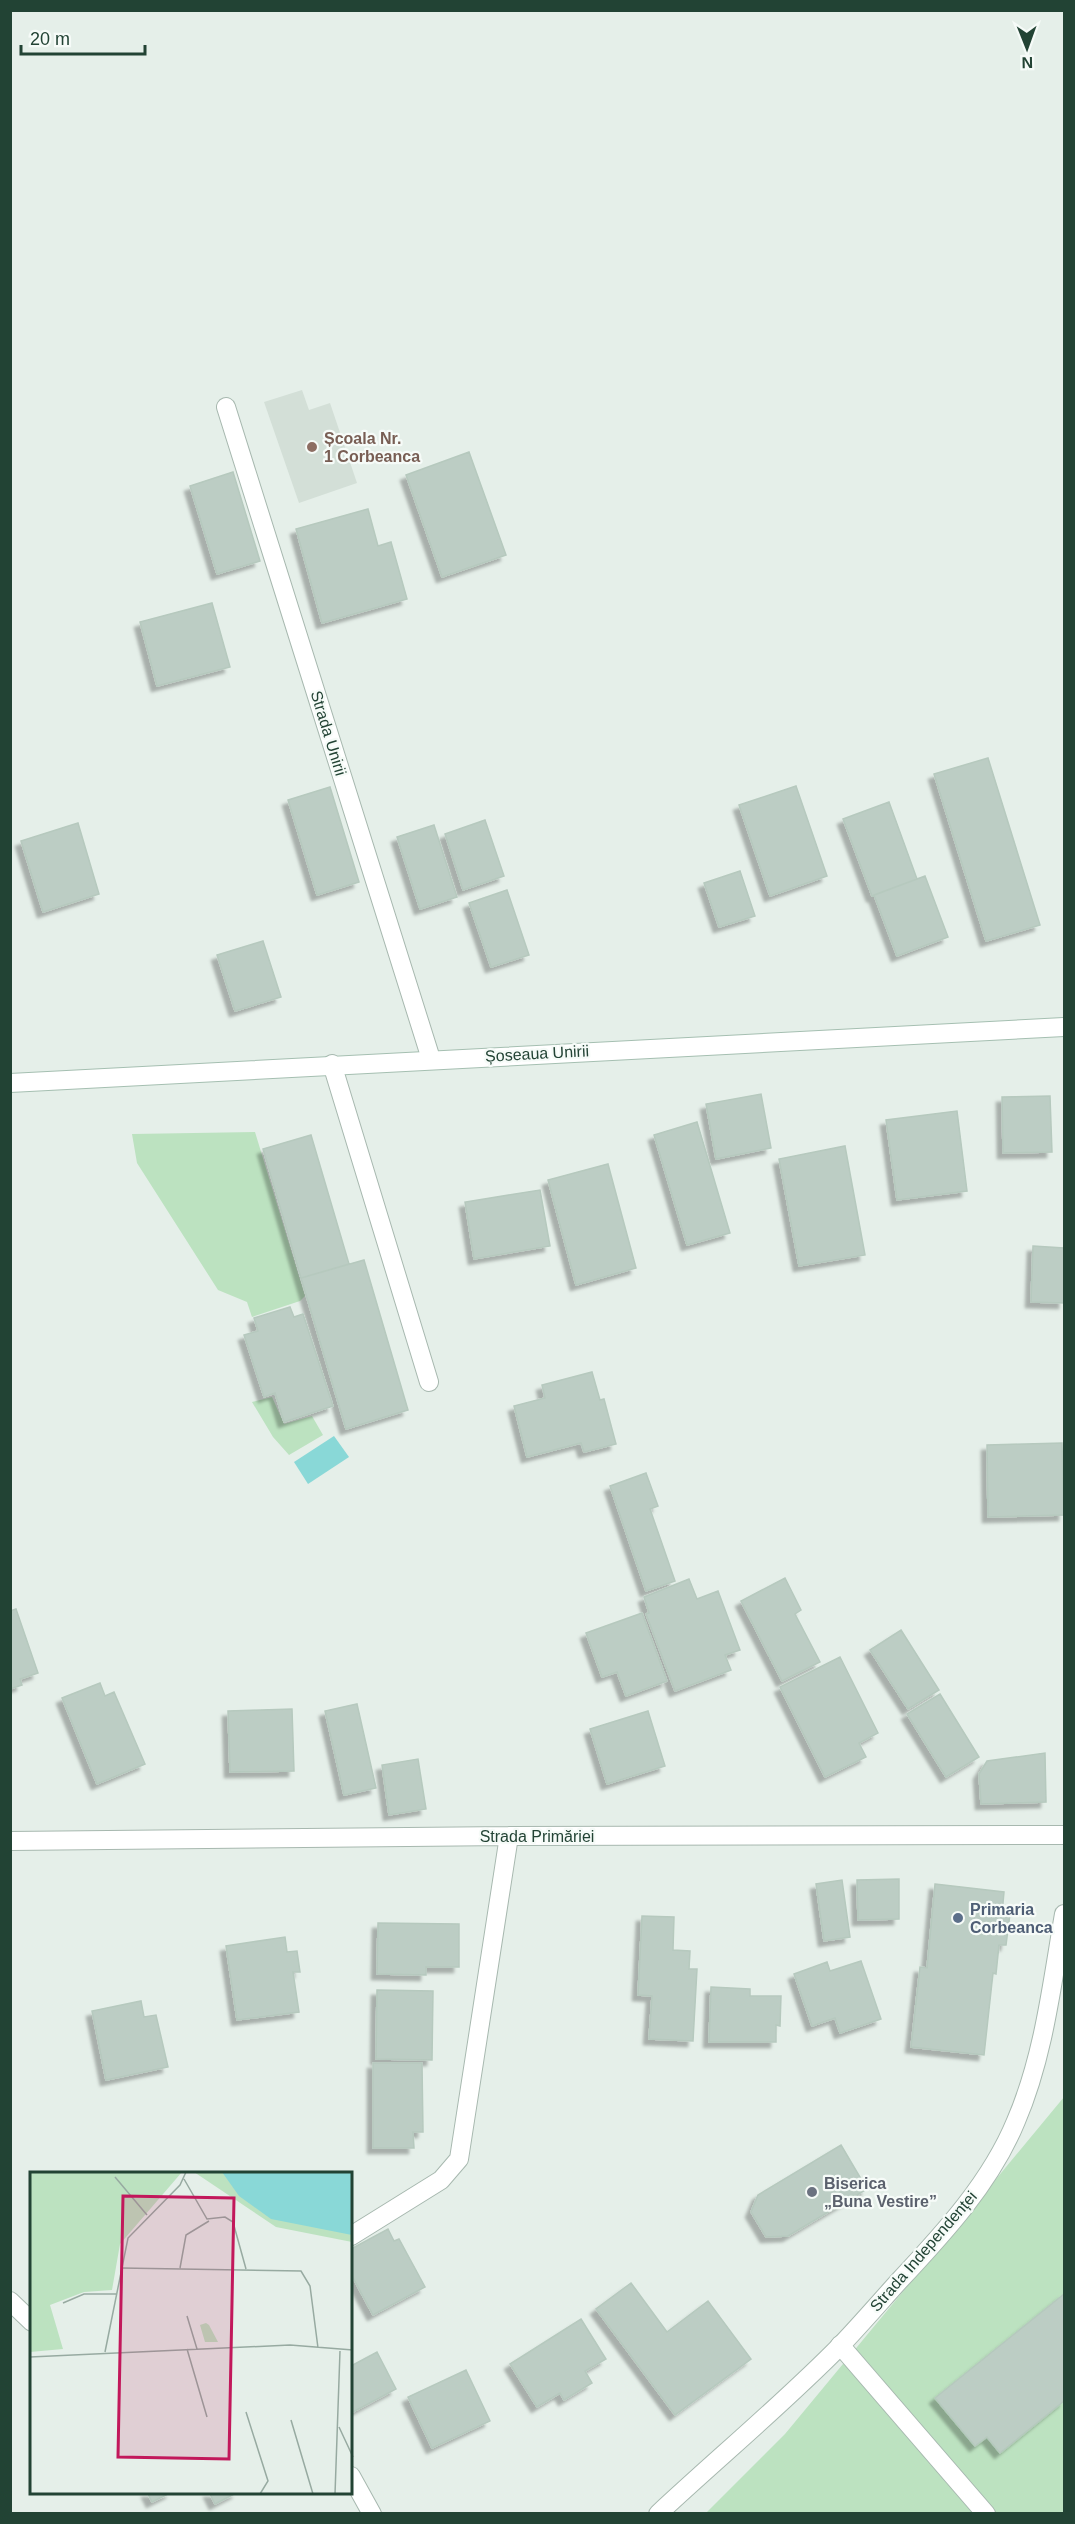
<svg xmlns="http://www.w3.org/2000/svg" width="1075" height="2524" font-family="Arial,sans-serif">
<defs>
<filter id="shadow"><feDropShadow dx="-5.5" dy="5.5" stdDeviation="1.5" flood-color="#0004"/></filter>
</defs>
<rect width="100%" height="100%" fill="#e5efe9"/>
<path fill="#d3dfd7" d="M302 390 309 410 330 403 357 483 299 503 264 402Z"/>
<path fill="#bce2c0" d="M255 1132 305 1296 300 1301 252 1317 247 1302 218 1290 137 1163 132 1134Z
M272 1397 284 1424 312 1416 323 1435 289 1455 273 1437 252 1402Z
M1064 2097V2513L705 2514 785 2434Z"/>
<path fill="#89d8d7" d="M334 1436 349 1457 308 1484 294 1462Z"/>
<path fill="#bccdc4" stroke="#b6c9be" stroke-width="1.5" filter="url(#shadow)" d="M469 452 506 555 442 577 406 475Z
M233 472 260 561 217 574 190 486Z
M368 509 378 546 391 542 407 599 322 623 296 529Z
M212 603 230 667 157 686 140 622Z
M988 758 1040 925 986 941 934 774Z
M796 786 827 876 770 896 739 805Z
M330 787 359 882 317 895 288 800Z
M889 802 917 879 872 896 843 819Z
M485 820 504 876 463 890 445 834Z
M78 823 99 894 43 912 21 841Z
M434 825 457 897 420 909 397 837Z
M740 871 755 916 719 927 704 883Z
M925 876 948 937 897 956 874 895Z
M507 890 529 955 491 967 469 903Z
M263 941 281 997 235 1011 217 955Z
M761 1094 771 1148 716 1159 706 1104Z
M1050 1096 1052 1152 1003 1153 1002 1097Z
M957 1111 967 1191 897 1200 886 1120Z
M697 1122 730 1233 687 1245 654 1135Z
M311 1135 349 1264 301 1278 263 1149Z
M845 1146 865 1255 799 1266 779 1159Z
M608 1164 636 1268 576 1285 548 1180Z
M540 1190 550 1246 474 1259 465 1202Z
M1033 1246 1064 1248V1303L1031 1302Z
M364 1260 408 1410 346 1429 301 1278Z
M290 1307 294 1317 303 1314 333 1406 284 1422 275 1393 264 1397 244 1335 258 1331 254 1318Z
M592 1372 600 1400 604 1399 616 1444 584 1452 581 1443 527 1457 514 1406 545 1398 542 1385Z
M1062 1443 1064 1515 988 1517 987 1445Z
M646 1473 658 1506 650 1509 675 1581 646 1591 610 1486Z
M785 1578 801 1610 795 1614 820 1662 782 1681 741 1601Z
M689 1579 697 1599 718 1591 740 1650 725 1655 731 1670 675 1691 646 1614 649 1613 644 1597Z
M16 1609 38 1673 20 1679 22 1685 10 1689V1611Z
M642 1613 667 1681 626 1696 617 1672 602 1677 586 1633Z
M901 1630 939 1690 908 1709 870 1650Z
M840 1657 878 1733 859 1743 866 1757 825 1777 780 1687Z
M100 1683 105 1696 114 1692 145 1764 97 1784 62 1698Z
M940 1694 979 1757 946 1777 907 1714Z
M357 1704 376 1788 344 1795 325 1711Z
M292 1709 294 1771 230 1772 228 1711Z
M648 1711 665 1766 607 1784 590 1729Z
M1045 1753 1046 1802 981 1804 979 1774 987 1761Z
M418 1759 426 1809 389 1815 382 1765Z
M899 1879V1919L858 1920 857 1880Z
M842 1880 850 1937 824 1941 816 1884Z
M935 1884 1004 1892 1002 1914H1010L1006 1945H999L996 1974 993 1973 984 2055 911 2047 920 1967 927 1968Z
M642 1916 674 1917 673 1950 690 1951 689 1969H697L693 2041 649 2039 652 1996 638 1995Z
M378 1923 459 1924V1967H426V1975L377 1974Z
M285 1937 287 1952 297 1951 300 1972H293L299 2012 237 2020 226 1946Z
M861 1961 881 2019 840 2033 835 2018 812 2026 794 1974 827 1962 830 1971Z
M711 1987 750 1989V1996H781L780 2026 776 2025V2042H709Z
M377 1990 433 1991 432 2060 376 2059Z
M141 2001 144 2017 156 2015 168 2067 106 2080 92 2011Z
M373 2063H422L423 2132H413L414 2148H373Z
M841 2145 867 2189 788 2236 766 2237 751 2212 758 2195Z
M388 2229 394 2241 399 2239 425 2287 373 2315 351 2274V2249Z
M631 2283 667 2332 708 2301 751 2359 675 2415 596 2309Z
M1064 2294V2401L1000 2453 987 2437 975 2446 935 2398Z
M581 2319 606 2359 585 2371 592 2383 564 2400 560 2393 537 2407 510 2364Z
M377 2352 396 2389 351 2413V2366Z
M466 2370 490 2421 432 2448 408 2397Z
M147 2492H172L152 2502Z
M209 2492H238L215 2504Z"/>
<g fill="none" stroke-linecap="round" stroke-linejoin="round">
<g stroke="#a7b8af" stroke-width="20">
<path id="service" d="M332 1064 429 1382
M840 2345 986 2514"/>
</g>
<g stroke="#a7b8af" stroke-width="20">
<path id="minor" d="M226 407 431 1059
M10 1841 509 1836 1064 1835
M351 2236 441 2180 459 2159 509 1836
M10 2301 32 2322
M351 2476 372 2514
M658 2514C719 2457 783 2404 841 2345 861 2324 880 2302 899 2281 944 2233 991 2182 1016 2121 1044 2056 1052 1983 1064 1914"/>
</g>
<g stroke="#a5bfb1" stroke-width="20">
<path id="secondary" d="M10 1083 1064 1027"/>
</g>
<use href="#service" stroke="#fff" stroke-width="18"/>
<use href="#minor" stroke="#fff" stroke-width="18"/>
<use href="#secondary" stroke="#fff" stroke-width="18"/>
</g>
<circle fill="#8d6e63" stroke="#f6fbf8" stroke-width="2" cx="312" cy="447" r="6"/>
<circle fill="#5c6f8a" stroke="#f6fbf8" stroke-width="2" cx="958" cy="1918" r="6"/>
<circle fill="#6b7280" stroke="#f6fbf8" stroke-width="2" cx="812" cy="2192" r="6"/>
<g text-anchor="middle" stroke-width="4.5" stroke-linejoin="round" paint-order="stroke">
<g font-size="16" font-weight="bold" fill="#785e54" stroke="#f6fbf8" text-anchor="start">
<text x="324" y="444">Școala Nr.<tspan x="324" dy="18">1 Corbeanca</tspan></text>
</g>
<g font-size="16" fill="#224334" stroke="#f6fbf8">
<text transform="translate(329 733) rotate(73)" y="6">Strada Unirii</text>
<text transform="translate(537 1053) rotate(-3)" y="6">Șoseaua Unirii</text>
<text x="537" y="1842">Strada Primăriei</text>
<text transform="translate(923 2251) rotate(-49)" y="6">Strada Independenței</text>
</g>
<g font-size="16" font-weight="bold" fill="#4e5e75" stroke="#f6fbf8" text-anchor="start">
<text x="970" y="1915">Primaria<tspan x="970" dy="18">Corbeanca</tspan></text>
</g>
<g font-size="16" font-weight="bold" fill="#5b616d" stroke="#f6fbf8" text-anchor="start">
<text x="824" y="2189">Biserica<tspan x="824" dy="18">„Buna Vestire”</tspan></text>
</g>
</g>
<g transform="translate(30 2172)">
<rect width="322" height="322" fill="#e5efe9"/>
<path d="M0 0H152L90 72 82 118 54 120 20 133 33 177 0 180ZM164 0H322V70L246 55ZM176 151 179 153 188 170H175L170 153Z" fill="#bce2c0"/>
<path d="M192 0H322V63L241 47 209 24Z" fill="#89d8d7"/>
<path fill="none" stroke="#97aaa1" stroke-width="1.5" d="M85 5 117 43M154 7 177 47 195 45 203 50 216 97M91 96 271 99 280 114 288 176M150 96 156 63 179 49M33 131 54 122H86M157 144 167 177M157 177 177 245M75 180 98 66 150 13 156 0M0 185 260 173 323 178M216 240 238 309 230 322M261 248 283 322M309 255 323 285M305 322 310 179"/>
<path fill="#c2185b" fill-opacity="0.15" stroke="#c2185b" stroke-width="3" d="M93 24 204 26 199 287 88 285Z"/>
<rect width="322" height="322" fill="none" stroke="#224334" stroke-width="3"/>
</g>
<rect width="1075" height="2524" fill="none" stroke="#224334" stroke-width="24"/>
<g transform="translate(1027 48) rotate(179)" stroke="#f6fbf8" stroke-width="4.5" paint-order="stroke">
<path d="M0-4.5L10 22L0 15L-10 22Z" fill="#224334"/>
<text y="-9" font-size="16" font-weight="bold" text-anchor="middle" fill="#224334">N</text>
</g>
<path d="M21 45v9h124v-9" fill="none" stroke="#224334" stroke-width="3"/>
<text x="30" y="45" font-size="18" fill="#224334" stroke="#f6fbf8" stroke-width="4.5" paint-order="stroke">20 m</text>
</svg>
